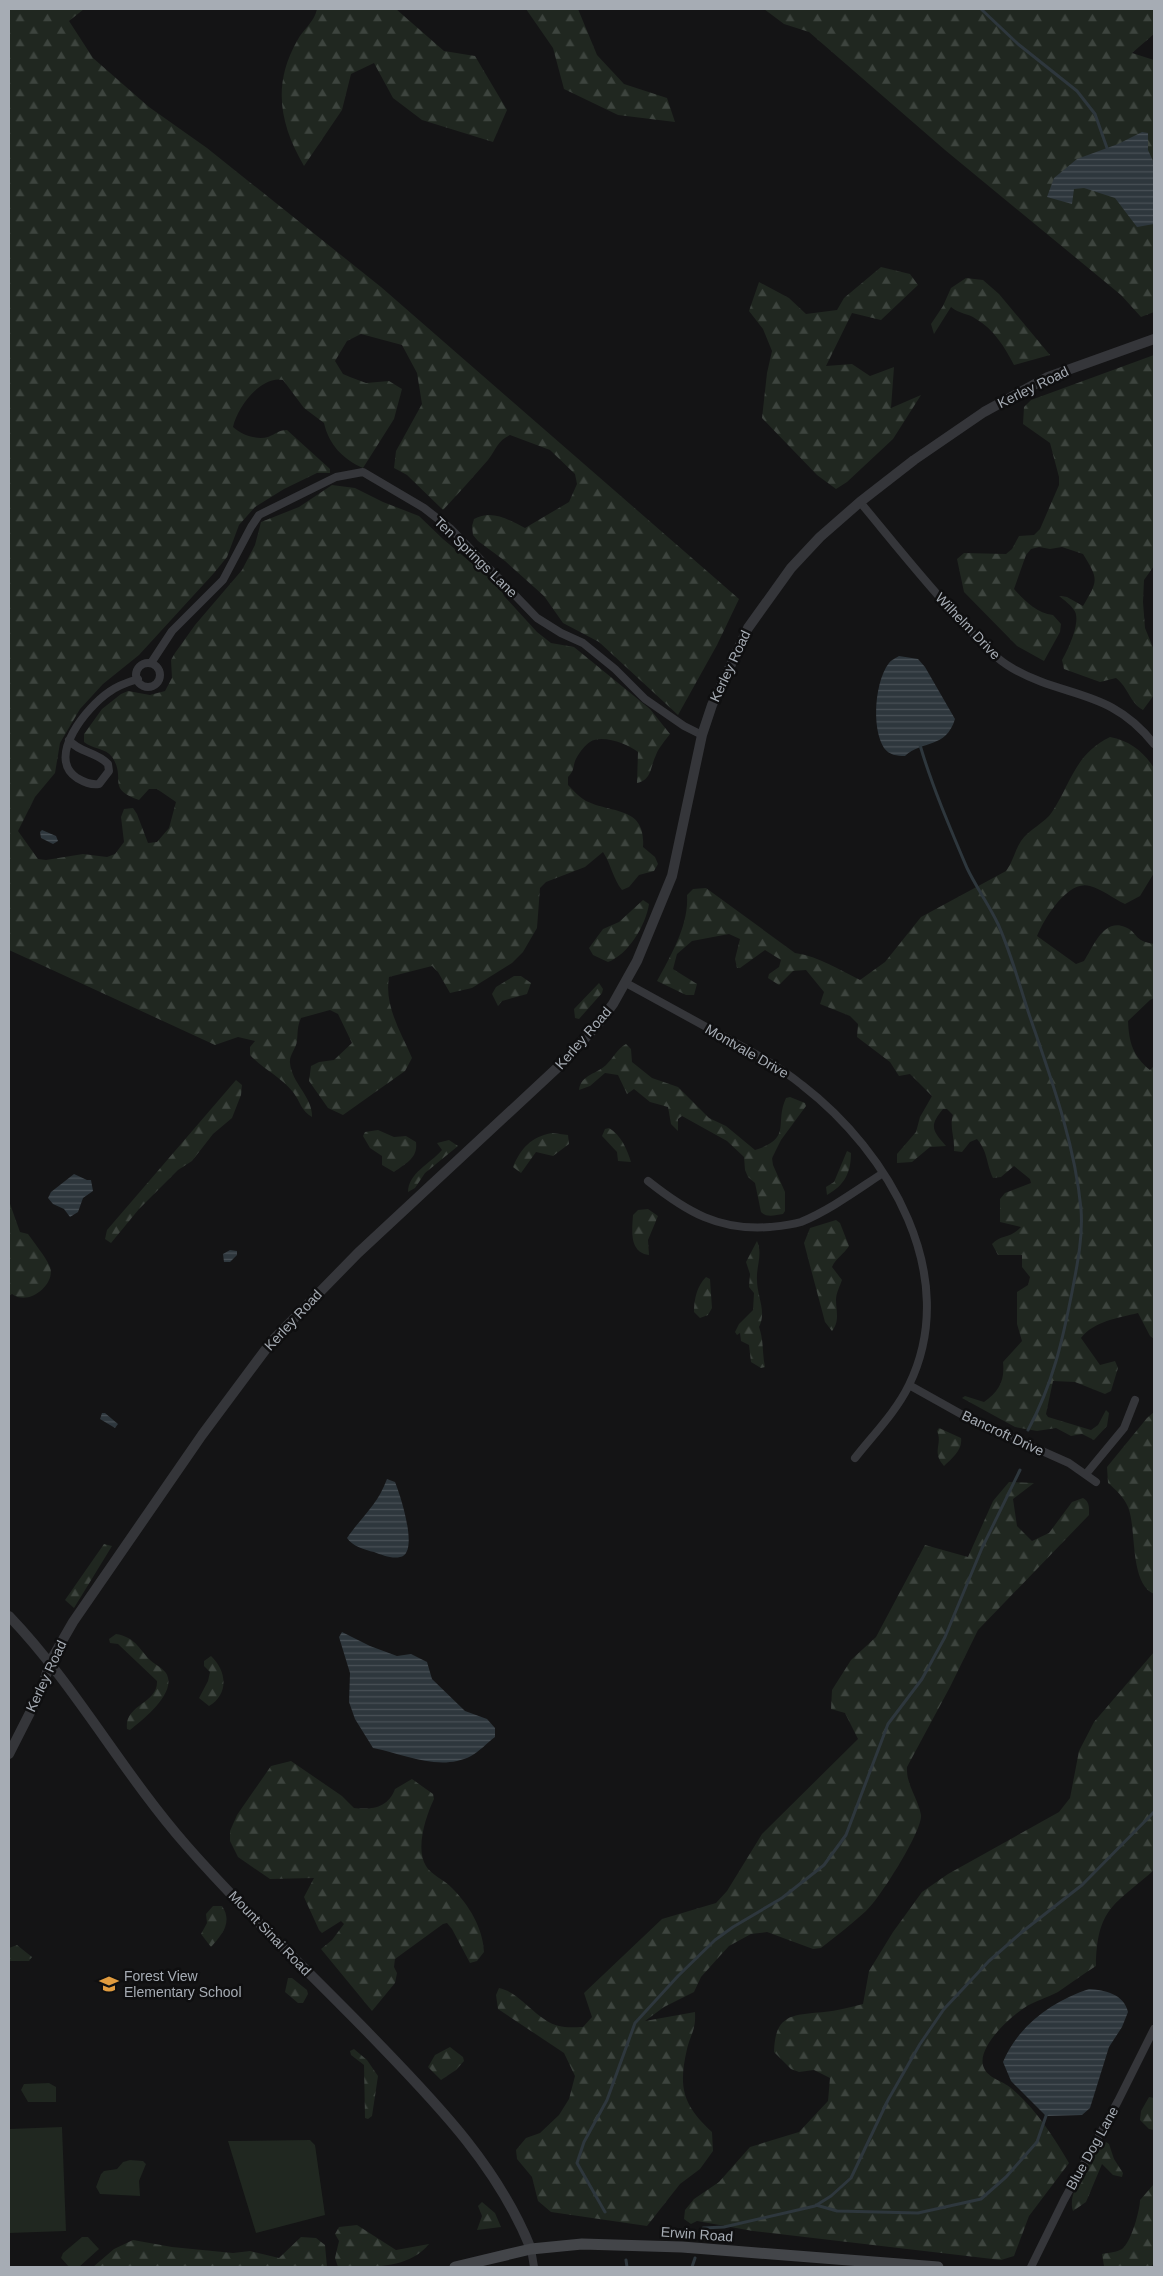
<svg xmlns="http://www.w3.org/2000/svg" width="1163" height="2276" font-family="Arial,sans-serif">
<defs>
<pattern id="forest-firs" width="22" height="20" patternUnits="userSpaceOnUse" patternTransform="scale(1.25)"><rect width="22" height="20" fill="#202720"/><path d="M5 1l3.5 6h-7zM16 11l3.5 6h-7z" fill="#3d443e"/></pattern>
<pattern id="water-rules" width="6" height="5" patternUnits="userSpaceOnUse" patternTransform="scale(1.25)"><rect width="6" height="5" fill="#2e373d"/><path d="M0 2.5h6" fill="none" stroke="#495157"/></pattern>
</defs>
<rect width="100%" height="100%" fill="#141415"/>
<path fill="url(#forest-firs)" d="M9 9H84L69 21 93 58 149 107 207 148 381 287 739 599 717 645 678 715 599 642 563 623 544 596 505 561 478 541 473 535 472 526 474 519C492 509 509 520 525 528L569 502 577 484 575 474 550 450 510 435C497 441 496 450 488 460 473 477 458 494 443 510L407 475 394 468 396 451 422 404 417 373 402 345 361 334 347 341 335 361 343 374 350 377 366 383 389 381 402 389 394 419 363 468C343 459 329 445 324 423L304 408 283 380C261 375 237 408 233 427 242 435 256 440 268 437 276 434 278 430 287 430L330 469V473H317L284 489 255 507 239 525 227 557 214 573 139 655 103 684 80 709 60 743 55 773 35 797 18 831 38 859 46 860 83 854 107 857 115 854 124 842 121 817 124 809 133 808 137 814 148 843 157 842 169 828 176 802 157 789H149L139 800C105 788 127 779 112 757 106 748 92 749 84 742V734L102 709 121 694 128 691 150 695 165 691 172 678 171 660 175 653 195 625 242 570 255 545 261 522 299 507 332 485 355 488 383 502 419 516 443 539 501 588 504 596 537 632 551 643 574 647 650 709 670 734C665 741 659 747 656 755 650 767 652 780 637 783L638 752C628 744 602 734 590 742 585 745 580 752 577 757 572 765 576 769 568 777V785C573 790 579 797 586 801 613 814 646 806 643 847L655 857 658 864 654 871 639 875 629 887 622 890C613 879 611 864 603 852L585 867 546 882 540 888 537 928 523 952 512 963 472 988 450 993 438 972 432 966 389 977C384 1006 401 1032 412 1058L405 1071 343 1115 328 1108 309 1081 311 1066 319 1062 334 1060 352 1043 338 1014 330 1010 301 1018C297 1027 298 1032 297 1041 296 1049 289 1055 290 1063 292 1084 313 1097 312 1117 301 1111 300 1101 293 1092 281 1077 263 1069 250 1055V1047L255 1041 238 1037 215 1045 9 950Z
M317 9H396L444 51 475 56 507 110 493 142 422 120 393 98 374 63 351 74 342 110 304 166C280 125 272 85 297 41 303 29 314 23 317 9Z
M526 9H578L597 55 624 84 667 98 675 122 618 115 564 89 553 48Z
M764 9H1154V34L1132 53 1154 60V312L1141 317 1121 295 945 150 809 32 784 24Z
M881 267 910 274 918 285 881 320 852 313 826 366 852 364 870 376 894 367 891 408 921 395 893 439 847 482 836 489 817 475 762 418 767 373 772 351 763 329 749 311 759 282 789 298 806 314 837 310 844 298Z
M966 278 983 280 999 294 1050 355 1014 365C1005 348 994 329 976 319 968 313 959 314 951 307L934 334 931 324 943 306 951 288Z
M1154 355V566L1144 580 1143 602 1145 628 1154 650V695L1143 710C1130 703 1128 687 1116 678L1100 682 1064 669 1062 660C1068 650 1082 620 1074 610 1071 605 1064 600 1059 596L1067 597 1083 606C1098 580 1099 580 1083 554L1062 547 1050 549 1039 547 1031 549 1026 555 1014 589C1025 601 1037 613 1053 615L1061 624 1060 632 1044 661 1017 646 964 592 957 559 964 553 1006 554 1012 549 1019 536 1034 535 1040 529 1059 485V477L1050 443 1023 424 1024 407 1031 400Z
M1110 737C1130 741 1143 751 1154 768V873L1140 896 1125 904C1114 899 1102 889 1090 886 1068 879 1044 919 1037 936L1076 964 1084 961C1093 948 1103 918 1125 927 1138 932 1133 941 1154 944V998L1150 1000 1128 1021C1129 1043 1133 1056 1150 1070L1154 1066V1339L1150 1336 1138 1313C1118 1318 1094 1321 1081 1338L1100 1365 1115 1361 1118 1368 1111 1391 1105 1394 1075 1382 1053 1381 1046 1414 1048 1417 1091 1430 1098 1425 1106 1410 1109 1413 1107 1426 1094 1440 1082 1434 1071 1436 1056 1428 1037 1431 1015 1427 962 1398 965 1396 984 1402C999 1391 1005 1381 1003 1362L1022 1341 1017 1324V1292L1028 1285 1030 1277 1022 1267V1255H998L992 1244C1001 1234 1010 1239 1021 1227L1000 1222V1199L1005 1193 1031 1183 1030 1179 1014 1166 1001 1177 993 1178C986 1163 988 1152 977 1139L970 1142 962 1152 954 1151C955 1138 949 1126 953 1115L947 1109H943C929 1126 932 1130 946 1146L930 1147 912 1162 897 1163V1154L916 1132 920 1117 932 1096 910 1074 899 1076 890 1062 857 1037 858 1024 850 1016 820 1004 824 992 806 970 793 971 779 985 768 978 769 974 779 967 781 960 765 950 740 968H737L735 959 740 939 729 934 692 941 677 954 673 969 697 984 694 995H686L657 981C671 955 689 925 687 895L693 889 706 888 795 953C820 957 838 969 860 980L885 962 921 917 1006 871C1013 862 1015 850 1021 841 1029 829 1045 823 1052 812 1071 783 1075 754 1110 737Z
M643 900 649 904C646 925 628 955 608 962L593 955 589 948 603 929 619 922Z
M514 976H521L531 983 527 994 502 1001 498 1006 492 994 496 987Z
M599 983 603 989 602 993 579 1019 575 1018 574 1009Z
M626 1044 631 1049 632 1062 652 1078 678 1087 709 1118 726 1126 755 1150C793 1138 774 1124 786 1098L790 1097 805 1103 806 1106 781 1140 772 1158 773 1165 785 1192V1211L783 1214C775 1215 767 1218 761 1212L755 1183 748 1177 745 1170 744 1157 727 1141 682 1116 678 1119V1131L671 1124 668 1107 650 1102 634 1089 627 1094 618 1075 605 1073 590 1086 579 1090C581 1074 598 1074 607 1064 614 1057 617 1049 626 1044Z
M236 1080 242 1085 241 1095 232 1118 213 1134 192 1161 178 1170 139 1209 111 1243 105 1239 107 1230Z
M609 1128C621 1135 627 1149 631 1162L618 1161 617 1152 602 1136 605 1129Z
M378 1130 394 1137 406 1136 416 1142C418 1158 406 1163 394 1172L382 1165V1156L370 1148 363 1136 365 1132Z
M552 1133 568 1135 569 1144 553 1156 536 1152 521 1173 513 1167C521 1148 531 1137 552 1133Z
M449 1140 458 1146 425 1173 415 1188 408 1192C408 1173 430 1164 442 1150L437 1143Z
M847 1151 851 1153C851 1172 845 1185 827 1195L826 1187 834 1182Z
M9 1201 20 1232 28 1234C35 1244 45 1256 50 1267 56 1284 29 1307 12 1294L9 1296Z
M648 1209 658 1216 648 1240 649 1255C629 1252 632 1231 633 1215L638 1210Z
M836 1220 840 1223 849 1246C844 1254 836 1258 832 1267L842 1280C840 1286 836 1293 836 1300 836 1311 840 1321 832 1331L825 1322 804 1243 810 1228Z
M757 1241C763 1254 756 1267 757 1280 757 1297 767 1311 759 1327 764 1341 762 1353 765 1367L761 1368 751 1362 749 1345 741 1341 740 1333 737 1335 735 1332 739 1324 753 1310 754 1293 749 1287 750 1274 746 1262Z
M706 1277 710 1279 712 1308 708 1315 700 1318 694 1312C694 1299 697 1286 706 1277Z
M1154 1412V1594C1129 1583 1137 1529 1128 1507 1123 1496 1116 1490 1108 1483L1107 1467 1147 1418Z
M939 1428 961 1438C963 1450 951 1459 944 1466 931 1452 943 1444 937 1431Z
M1009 1482 1034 1483 1013 1499 1017 1526 1032 1541 1049 1533 1072 1502 1083 1498C1090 1502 1089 1508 1089 1515L978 1630 950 1687 907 1767C906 1785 918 1798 921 1815 923 1830 879 1900 866 1911 852 1924 836 1936 821 1948L813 1949 767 1932 751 1934 729 1946 718 1958 701 1977 694 1992 664 2007 645 2021 695 2012C696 2030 691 2033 687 2049 678 2088 683 2105 712 2132L713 2151 700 2169 680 2184 647 2226 551 2212 538 2201 532 2177 517 2159 516 2150 526 2138 540 2133 559 2115 569 2099 575 2076 564 2053 498 2009 496 1995 499 1988C520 1992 537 2021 559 2026 566 2028 576 2027 583 2027L592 2017 584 1993 662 1919 716 1903 727 1891 762 1834 858 1739 845 1713 831 1709 832 1690 851 1660 876 1637 925 1545 968 1557 993 1501Z
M104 1544 112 1546 74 1608 65 1600Z
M116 1634C133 1637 137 1645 148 1658 153 1664 162 1667 166 1673 178 1692 143 1720 130 1730L127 1729C124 1704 158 1704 157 1681L118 1644 110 1643 109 1639Z
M1154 1652V1870C1115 1905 1097 1907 1096 1966 1083 1974 1071 1983 1058 1992 1047 1998 1034 2001 1024 2008 1009 2018 975 2049 984 2068 988 2078 1003 2081 1011 2088 1035 2108 1053 2136 1069 2163L1029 2216 1014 2256 1001 2260 753 2231 697 2221 691 2224 684 2219 685 2210 694 2199 719 2182 750 2147 799 2132 828 2101 830 2078 814 2070 799 2072 791 2069 774 2052C775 2014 792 2015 824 2012 837 2011 850 2007 863 2004L869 1971 893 1932 922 1892 948 1874 1059 1812 1070 1798 1079 1751 1094 1722Z
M211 1656C227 1671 229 1694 209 1706L199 1698 208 1681 210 1672 204 1666V1661Z
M291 1761 342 1796 354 1808C372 1810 388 1808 395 1789L412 1779 433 1794 434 1799C426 1816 415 1848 426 1866 431 1875 445 1880 452 1888 469 1905 483 1928 484 1952L477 1961 470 1963 452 1929 447 1923 443 1924 395 1959 394 1967 397 1973 395 1983 372 2011 321 1949 332 1940 344 1924 341 1921 322 1933 319 1930 304 1897 314 1878 270 1879 238 1857 230 1841V1831L237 1815 271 1766Z
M213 1906H222C233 1922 222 1935 211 1947L201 1934 207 1923 206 1914Z
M17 1945 32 1957 29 1961H9V1948Z
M288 1978H292L307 1990 308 1994 303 2003H298L285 1992Z
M450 2047 463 2057 464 2061 456 2070 441 2080 428 2067 435 2055Z
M354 2049 367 2060 378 2076 372 2116 368 2119 365 2118 364 2065 351 2055 350 2051Z
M1149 2097 1154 2098V2130L1149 2129 1140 2120 1141 2111Z
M1106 2142 1109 2144 1114 2159 1123 2173 1122 2177 1113 2175 1102 2164 1086 2202 1073 2211C1066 2193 1092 2154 1106 2142Z
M1154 2184V2263L1151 2267H1107L1104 2266 1102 2254C1108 2253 1117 2252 1122 2249 1131 2243 1140 2210 1140 2200Z
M482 2202 495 2213 501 2227 477 2230 482 2216 478 2206Z
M357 2225 396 2250 429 2244C408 2270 369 2267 338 2267L335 2258 339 2241 335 2234 339 2227Z
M301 2237 316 2238 325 2245 327 2267H93L114 2249 133 2240 172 2247 233 2253 250 2251 279 2258Z"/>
<path fill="#202720" d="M49 2083 56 2087V2102H28L21 2090 24 2084Z
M62 2127 66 2231 9 2233V2129Z
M310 2140 315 2145 325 2215 256 2233 228 2141Z
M130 2160 143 2161 146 2164 139 2181 140 2196 100 2194 96 2187 101 2174 104 2171 117 2169 123 2162Z
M82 2237H88L99 2249 79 2267H69L61 2258 63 2253Z"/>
<path fill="url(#water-rules)" d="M1142 132 1148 133V150L1154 163V224L1137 227 1115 198 1084 188 1074 189 1072 204 1047 197 1054 178 1077 159 1118 144Z
M899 656 918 659 925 667 955 719C946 749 922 740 905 756 897 756 889 755 884 748 871 728 875 681 889 663 891 660 896 658 899 656Z
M42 830 56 836 58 841 53 844 41 838 40 832Z
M74 1174 87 1180H91L93 1191 83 1198 78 1212 70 1217 64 1209 53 1204 48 1198 51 1192Z
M230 1250 237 1251V1255L230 1262H224L223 1254Z
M102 1413H105L118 1424 115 1428 100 1419Z
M387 1479 395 1482C400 1494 420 1554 400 1557 392 1559 382 1555 374 1552 365 1550 352 1546 347 1538 362 1516 377 1506 387 1479Z
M342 1632 370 1646 397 1656 411 1654 427 1662 432 1679 465 1711 487 1719 495 1728V1737C487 1743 480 1751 471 1756 440 1772 404 1754 373 1748L355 1719 349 1702 350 1673 339 1637Z
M1089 1989C1105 1990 1124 1994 1128 2012L1122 2027 1109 2047 1090 2108 1082 2115 1046 2116 1011 2081 1003 2062C1018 2026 1052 2001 1089 1989Z"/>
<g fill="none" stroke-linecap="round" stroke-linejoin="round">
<path stroke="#2e373d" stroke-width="3" d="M981 9 1018 44 1077 91 1095 114 1107 148
M920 745C932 786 950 828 967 868 976 887 989 905 998 924 1012 955 1020 988 1031 1020 1052 1081 1075 1145 1081 1209 1083 1235 1078 1261 1073 1287 1063 1339 1053 1384 1028 1430
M816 2205 837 2211 918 2213 981 2199 1006 2177 1037 2142 1047 2113
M605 2212 577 2163 584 2142 607 2100 635 2023 678 1976 715 1940 733 1927 782 1898 824 1865 846 1835 888 1724 922 1679 945 1637 982 1548 1020 1470
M703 2228 724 2227 815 2206 831 2196 851 2178 888 2100 920 2044 944 2009 989 1961 1022 1932 1082 1885 1154 1812
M626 2260 627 2267
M692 2267 695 2258"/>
<path stroke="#35363a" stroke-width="8" d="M860 502C894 543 927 585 964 624 979 640 993 657 1012 668 1065 699 1110 688 1154 744
M151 663 172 631 223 580 251 527 259 515 336 477 363 472 424 508 451 529 537 618 561 633 583 643 615 669 645 699 684 726 702 735
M136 675a12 12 0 1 1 24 0a12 12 0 1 1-24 0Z
M69 740C79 753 96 751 108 764L109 771 99 784C90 785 84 782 77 778 45 757 88 706 109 692 117 686 128 682 138 679
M626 983C657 1000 688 1017 719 1034 747 1049 776 1064 802 1085 889 1152 962 1276 909 1385 896 1412 873 1435 855 1458
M648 1181C687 1212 719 1231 770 1227 780 1226 791 1225 801 1222 830 1210 857 1190 883 1173
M909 1385 968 1418 1069 1463 1096 1482
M1086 1474 1124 1428 1135 1400
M531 2249 534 2267
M1031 2267 1064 2200 1118 2101 1154 2029"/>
<path stroke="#35363a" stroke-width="10" d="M9 1616C76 1686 122 1772 186 1845 248 1916 317 1979 382 2047 441 2108 499 2169 531 2249
M9 1754 42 1689 50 1662 73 1622 202 1435 272 1341 358 1253 557 1068 598 1024 613 1004 637 961 672 876 702 735 712 705 748 628 791 568 820 537 860 502 914 460 984 412 1048 377 1154 339"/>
<path stroke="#434549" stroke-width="11" d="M455 2267 531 2249 582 2244 682 2247 938 2267"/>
</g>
<defs>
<g id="school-bare" transform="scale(1.5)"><path d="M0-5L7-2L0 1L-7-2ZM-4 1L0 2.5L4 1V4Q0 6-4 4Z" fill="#e19c3f" stroke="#0f0f10" stroke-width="2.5" paint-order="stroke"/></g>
</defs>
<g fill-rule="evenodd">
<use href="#school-bare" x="109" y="1984"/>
</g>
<g text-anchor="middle" stroke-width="5" stroke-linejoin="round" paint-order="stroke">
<g font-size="14" fill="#a6acb4" stroke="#0f0f10">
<text transform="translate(1033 387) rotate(-26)" y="5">Kerley Road</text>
<text transform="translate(476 557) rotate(44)" y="5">Ten Springs Lane</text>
<text transform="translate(968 626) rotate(46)" y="5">Wilhelm Drive</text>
<text transform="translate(730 666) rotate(-65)" y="5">Kerley Road</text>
<text transform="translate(583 1038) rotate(-49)" y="5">Kerley Road</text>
<text transform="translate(747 1051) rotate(30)" y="5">Montvale Drive</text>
<text transform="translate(293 1320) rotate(-47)" y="5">Kerley Road</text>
<text transform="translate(1003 1433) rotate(25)" y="5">Bancroft Drive</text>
<text transform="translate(46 1676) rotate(-65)" y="5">Kerley Road</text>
<text transform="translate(270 1933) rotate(46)" y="5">Mount Sinai Road</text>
<text transform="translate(1092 2148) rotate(-61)" y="5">Blue Dog Lane</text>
<text transform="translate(697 2234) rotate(4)" y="5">Erwin Road</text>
</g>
<g font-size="14" fill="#a6acb4" stroke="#0f0f10" text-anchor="start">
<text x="124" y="1981">Forest View<tspan x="124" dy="16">Elementary School</tspan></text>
</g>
</g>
<rect width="1163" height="2276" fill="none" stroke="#a6acb4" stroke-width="20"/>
</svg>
